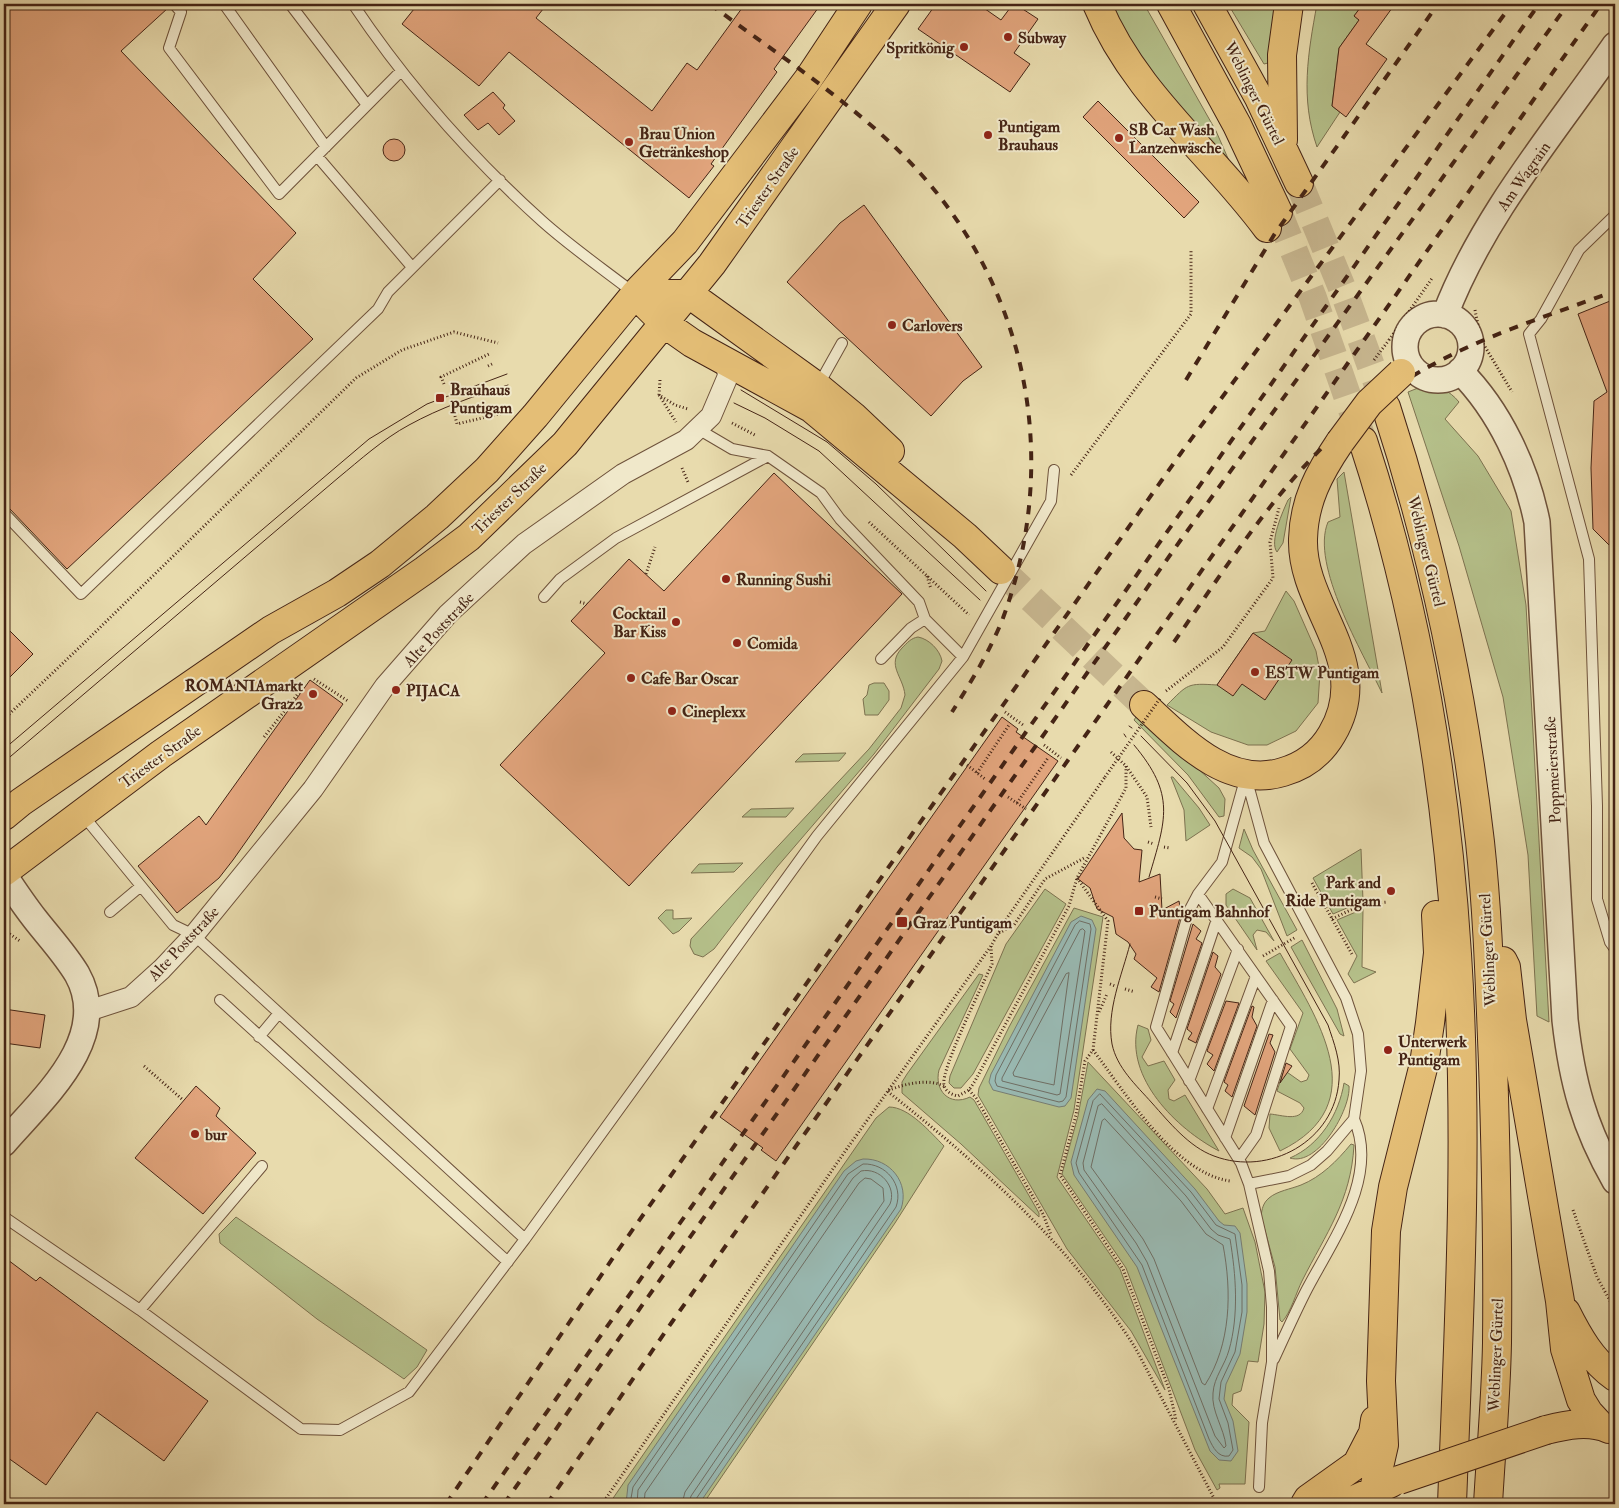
<svg xmlns="http://www.w3.org/2000/svg" width="1619" height="1508" font-family="'IM FELL Double Pica',serif">
<rect width="100%" height="100%" fill="#e8dbad"/>
<filter id="stains"><feTurbulence type="fractalNoise" baseFrequency=".004" numOctaves="4"/><feColorMatrix values="0 0 0 0 .2 0 0 0 0 .09 0 0 0 0 .02 0 0 0 .5 -.17"/></filter>
<radialGradient id="worn" r=".72"><stop offset=".6" stop-color="#630" stop-opacity="0"/><stop offset="1" stop-color="#630" stop-opacity=".3"/></radialGradient>
<path fill="#b5c08a" stroke="#7d7250" d="M1111 4H1144L1216 131 1230 163 1160 85 1124 30Z
M1228 4H1275L1268 63 1264 64Z
M1317 4H1363L1354 16 1359 20 1339 48 1332 106 1340 112 1317 147C1300 98 1308 53 1317 4Z
M1423 386C1439 386 1449 390 1459 402L1445 419 1478 456 1511 511 1526 605 1549 1022 1537 1016 1528 855 1503 697 1459 546 1408 392Z
M1344 472 1382 693C1363 653 1310 565 1328 522L1340 517 1337 479Z
M1291 497 1283 543 1277 552C1269 542 1283 511 1288 500Z
M1286 591 1294 601 1316 651 1320 672 1318 703 1296 731 1267 745H1248L1211 732 1167 705C1188 684 1187 683 1217 685L1253 633 1265 631Z
M918 637C929 639 940 650 942 661L939 669 874 754 777 867 714 949 703 957 694 954 690 946 691 939 869 749 901 708 905 695C903 676 886 665 902 648 907 643 911 638 918 637Z
M874 683H884L889 691V700L878 715H865L863 699 867 695 869 685Z
M1138 714 1219 788 1225 799 1224 816 1219 817 1188 775 1134 720Z
M846 753 839 761 795 762 803 754Z
M1171 777H1173L1199 808 1210 825 1186 841 1184 810Z
M794 808 786 817H742L751 809Z
M1244 829 1253 850 1297 930 1287 936 1261 869 1252 857 1239 848Z
M1361 849 1363 901 1333 914 1313 878Z
M743 863 734 872 691 873 699 864Z
M1045 889 1066 904 973 1074 961 1088H954L949 1083 950 1076 1006 944Z
M1233 889 1250 898 1274 941 1266 932 1257 930 1253 935 1257 950 1226 905V894Z
M1074 908 1103 917 1074 1110 1057 1177 1120 1269 1165 1390 1131 1331 1067 1249 978 1095 979 1088 1009 1027Z
M1363 909 1362 967 1376 972 1354 983 1348 974 1357 956 1337 920Z
M666 910H673V919L692 918 679 931 673 934 658 918Z
M1302 940 1337 1009 1344 1036 1340 1034 1291 947Z
M1280 953C1316 1017 1377 1104 1280 1151L1269 1128 1270 1114C1282 1115 1300 1122 1304 1108L1300 1103 1277 1091 1284 1070 1301 1082 1307 1080 1309 1075 1290 1049 1303 1013 1266 961Z
M979 974 983 975 939 1070C934 1090 949 1107 970 1097L974 1100 1039 1213V1217L961 1144 902 1093V1082L907 1074Z
M1138 1025 1148 1029 1151 1040 1142 1057 1148 1066 1164 1061 1175 1080 1168 1090 1169 1099 1174 1101 1185 1095 1219 1151C1177 1129 1124 1078 1138 1025Z
M1088 1062 1207 1189 1225 1214 1243 1208 1255 1242 1265 1292 1264 1324 1258 1362 1248 1361 1241 1391 1233 1394 1232 1405 1249 1422 1245 1484H1219L1220 1488 1217 1490 1195 1450 1126 1268 1062 1174 1078 1116Z
M1344 1083 1349 1086C1351 1109 1318 1167 1290 1158 1320 1145 1339 1114 1344 1083Z
M889 1107C909 1107 930 1132 944 1146L895 1223 703 1504H609L876 1118Z
M1351 1144 1354 1145C1351 1201 1326 1233 1302 1281 1296 1293 1291 1312 1282 1322L1280 1320 1275 1267 1261 1216C1262 1209 1263 1203 1269 1198 1277 1191 1291 1189 1301 1185 1321 1177 1337 1161 1351 1144Z
M236 1217 427 1350 417 1367 404 1379 317 1319 220 1243 219 1234Z"/>
<path fill="#99b9b2" stroke="#777d73" d="M1081 916 1092 920 1096 929 1071 1098 1065 1106 1059 1107 993 1090 989 1082 991 1074 1071 922Z
M1097 1089 1105 1091 1195 1189 1219 1221 1224 1225 1235 1226 1240 1233 1247 1284V1312L1240 1354 1226 1384 1224 1399 1233 1421 1238 1451 1231 1461 1219 1460 1210 1451 1137 1267 1074 1175 1071 1162 1088 1100Z
M863 1159C890 1158 910 1183 901 1209L699 1504H626L628 1485 844 1171 856 1161Z"/>
<g fill="none" stroke-linecap="round" stroke-linejoin="round">
<path stroke="#6f6e64" stroke-width="1" d="M1080 921 1090 924 1091 929 1066 1097 1063 1101 1059 1102 997 1086 995 1081 996 1075 1075 925Z
M1083 929 1085 931 1060 1094 1057 1095 1002 1081V1078L1080 930Z
M1069 973 1054 1085 1014 1076 1013 1073 1066 974Z
M1100 1094 1191 1192 1216 1225 1235 1234 1242 1285V1312L1235 1352 1221 1382 1219 1399 1228 1423 1233 1450 1229 1456C1218 1458 1213 1447 1209 1439L1142 1265 1079 1173 1076 1163 1093 1101Z
M1102 1104 1186 1196 1211 1229 1218 1235 1230 1239C1236 1275 1239 1315 1229 1350 1225 1365 1214 1377 1213 1393 1211 1411 1224 1428 1226 1446L1224 1448 1215 1436 1147 1262 1136 1243 1084 1170 1083 1163 1098 1106Z
M1105 1119 1181 1201 1206 1234 1223 1245C1232 1292 1231 1344 1205 1385L1202 1383 1154 1259 1143 1239 1091 1167 1102 1121Z
M630 1504 633 1487 848 1174 863 1164C886 1163 904 1185 896 1207L696 1499 695 1504
M637 1504 638 1490 853 1178 861 1171C880 1167 897 1187 890 1204L691 1496 689 1504
M644 1504 645 1493 859 1183 865 1178 871 1179 883 1188 884 1201 685 1492 682 1504"/>
</g>
<path fill="#e1a47c" stroke="#452415" d="M4 4H167L168 8 121 51 296 233 253 279 313 339 67 569 9 508 4 506Z
M418 4H547L536 18 652 111 687 63 697 70 745 4H821L774 69 777 72 711 164 714 166 689 198 509 52 479 86 402 24Z
M936 4H978L1001 20 1013 4H1015L1038 19 1014 53 1030 64 1010 92 918 29Z
M1363 4H1395L1366 44 1387 59 1346 117 1332 106 1339 48 1359 20 1354 16Z
M493 92 505 105 503 108 515 121 499 135 488 123 478 130 464 115Z
M1098 101 1199 202 1184 218 1083 117Z
M383 150a11 11 0 1 1 22 0a11 11 0 1 1-22 0Z
M864 205 982 367 963 381 931 416 787 282 840 223Z
M1615 299V551L1593 529 1591 468 1594 401 1607 392 1578 314Z
M774 473 902 594 629 886 500 765 605 653 571 621 629 559 664 591Z
M4 625 33 654 4 683Z
M1253 633 1292 660 1265 700 1242 684 1233 696 1217 685Z
M310 680 343 704 233 860 219 878 177 913 138 866 199 816 206 825Z
M1002 717 1018 729 1016 732 1058 761 776 1161 761 1150 763 1148 720 1117Z
M1122 813 1124 838 1134 849 1142 850 1139 882 1160 874 1162 910 1179 901 1181 914 1159 992 1151 987 1157 978 1134 959 1136 954 1128 942 1116 934 1113 917 1097 909 1090 888 1078 879Z
M1193 924 1201 931 1196 939 1202 943 1176 1018 1170 1012 1174 1004 1170 1001Z
M1213 952 1218 956 1215 967 1221 974 1196 1043 1188 1039 1192 1033 1187 1029Z
M1226 1001 1239 1003 1214 1071 1207 1064 1213 1055 1207 1051Z
M1252 1006 1254 1007 1252 1017 1257 1026 1232 1097 1225 1091 1228 1085 1224 1082Z
M4 1009 45 1015 40 1048 4 1043Z
M1269 1034 1273 1035 1270 1043 1275 1052 1255 1115 1244 1106Z
M1286 1063 1292 1066 1280 1083Z
M196 1086 220 1108 216 1116 256 1153 203 1214 135 1158Z
M4 1257 36 1281 40 1277 208 1401 164 1461 97 1412 46 1485 4 1455Z"/>
<g fill="none" stroke-linecap="round" stroke-linejoin="round">
<path stroke="#c7b68f" stroke-width="28" stroke-dasharray="28 14" stroke-linecap="butt" d="M1299 183 1345 295 1386 407
M1278 212 1313 298 1363 441
M1001 570 1144 705"/>
<g stroke="#6e523b" stroke-width="12">
<path id="service" d="M174 4 181 12 169 48 279 194 401 71
M224 4 326 147
M290 4 367 105
M353 4C406 83 471 157 542 221 571 247 603 269 634 293
M317 156 412 267
M1615 215 1579 250 1541 319 1529 334 1589 559 1597 806V899L1610 942 1615 949
M818 386 842 343
M698 429 732 449 768 456 821 493 840 519 919 602 925 619 963 657
M4 513 81 594 378 309 388 292 500 180
M544 597 560 579 616 538 768 456
M881 659 911 628 925 619
M1246 776 1222 862 1198 894 1189 911 1156 1027 1241 1163 1249 1184 1269 1271 1272 1307V1362L1262 1423 1259 1487
M1246 777 1264 843 1346 998 1358 1034 1361 1071 1354 1119 1327 1151 1311 1165 1289 1176 1249 1184
M82 814 173 925 194 935 525 1239 817 836 963 657 1051 501 1054 470
M1198 894 1291 1026 1256 1135 1239 1159
M110 912 141 886
M220 1000 508 1262
M259 1037 279 1013
M1172 1053 1217 919
M1189 1081 1238 949
M1207 1109 1256 976
M1225 1138 1273 1000
M4 1217 140 1310 301 1429 340 1430 409 1392 525 1239
M140 1310 262 1166
M1274 1359C1284 1337 1294 1315 1305 1293 1331 1242 1380 1178 1354 1119"/>
</g>
<g stroke="#6e523b" stroke-width="22">
<path id="minor" d="M88 1011 131 997 162 969 194 935 313 789 385 686 448 614 524 544 623 474 686 440 711 416 728 376 726 363"/>
</g>
<g stroke="#6e523b" stroke-width="28">
<path id="tertiary" d="M1405 347a33 33 0 1 1 66 0a33 33 0 1 1-66 0Z
M1445 315C1482 217 1556 130 1615 45
M1460 371C1500 411 1526 468 1537 522L1565 1020C1572 1082 1584 1127 1615 1181
M4 875C14 890 24 905 35 919 49 937 65 954 77 974 113 1038 42 1099 4 1143"/>
</g>
<g stroke="#452415" stroke-width="30">
<path id="primary" d="M1097 4C1134 94 1211 152 1267 228
M1171 4 1237 125 1278 212
M1207 4 1259 98 1299 183
M1283 140 1282 55 1289 4
M635 294 665 324 692 343 811 408 965 536 1001 570
M635 294H689L818 387 853 416 890 451
M1386 407C1432 548 1463 694 1480 842 1488 916 1490 990 1493 1064 1496 1157 1498 1250 1497 1343 1496 1397 1491 1451 1488 1504
M1363 441C1417 606 1446 780 1457 954 1469 1137 1459 1321 1452 1504
M1144 705C1182 740 1227 789 1283 772 1304 766 1321 753 1332 734 1375 661 1301 608 1303 539 1304 501 1319 473 1340 442
M4 816 21 802 271 630 337 593 380 564 437 517 487 470 535 416 635 294 685 242 809 78 858 4
M4 872 161 754 425 570 469 537 565 444 712 264 896 4
M1503 961 1506 967 1512 1020 1560 1301 1565 1349 1581 1400 1589 1413 1600 1425
M1566 1312C1578 1336 1592 1361 1615 1377
M1546 1430C1566 1425 1589 1420 1609 1429
M1374 1489 1384 1445 1381 1381 1386 1231 1393 1187 1424 1064 1430 1023 1438 953 1436 915
M1305 1504 1308 1499 1357 1464 1373 1433 1375 1420
M1345 1504 1391 1483"/>
</g>
<path stroke="#452415" stroke-width="3" stroke-dasharray="1 2.5" stroke-linecap="butt" d="M1475 310 1481 340 1512 392
M1405 317 1414 323
M1389 340 1433 277
M488 366 492 364
M660 380 659 395 675 405 688 409
M444 384 441 377 489 354
M659 395 676 422
M498 407 508 405
M455 416 457 424 503 413
M732 423 755 435
M682 468 688 482
M1071 475 1191 314V251
M869 522 969 615
M646 574 655 547
M927 576 931 589
M580 602 587 604
M314 679 348 701
M1166 691 1223 647 1273 578 1270 542 1279 508
M1005 712 1023 725
M4 719 82 645 356 378 402 350 454 332 498 343
M264 737 301 690
M1044 745 1061 758
M1111 752 1126 766 1147 797 1151 827
M967 765 985 779
M977 773 1009 725
M1008 797 1026 809
M1017 803 1048 758
M1148 842 1154 844
M1164 847 1170 848
M1077 878 1108 921 1093 1050 1085 1061 1076 1115 1060 1175 1123 1269 1169 1389 1176 1420
M1312 883 1353 956
M1155 897 1162 899
M1332 919 1363 904 1388 902
M4 930 20 941
M999 933 1014 925 1045 879 1086 857
M991 946 992 964C984 982 940 1071 944 1085 945 1091 952 1095 958 1096L969 1090 975 1081 1069 906 1077 878 1126 788V766
M1263 956 1296 937
M1110 984 1115 986
M1125 989 1135 992
M1099 1012 1107 994
M1093 1050C1125 1092 1174 1173 1230 1181
M144 1066 183 1100
M944 1086C927 1078 904 1084 887 1091 982 1166 1071 1246 1136 1349L1217 1504
M969 1090 976 1098 1043 1214 1051 1235
M1573 1210 1597 1277 1615 1310
M602 1504 846 1150 991 946 1007 918 1105 777"/>
<use href="#service" stroke="#f0e8ca" stroke-width="10"/>
<use href="#minor" stroke="#f0e8ca" stroke-width="20"/>
<use href="#tertiary" stroke="#f0e8ca" stroke-width="25"/>
<use href="#primary" stroke="#e4be76" stroke-width="28"/>
<path stroke="#452415" stroke-width="1" d="M741 390 827 442 876 484 986 591
M734 403 765 418 819 451 980 600
M1129 726 1132 728
M1124 734 1126 737
M1134 745C1176 795 1166 819 1149 877
M4 749 369 439 427 404 507 374
M4 762 338 478C360 460 383 439 409 425 440 408 474 396 508 385
M1130 944C1122 975 1106 1011 1112 1044 1117 1068 1136 1085 1152 1103 1169 1122 1189 1147 1214 1156 1269 1177 1335 1141 1339 1080 1341 1061 1334 1043 1328 1025L1215 821 1187 783 1141 736"/>
<path stroke="#452415" stroke-width="4" stroke-dasharray="9 9" stroke-linecap="butt" d="M710 4C779 56 863 109 920 173 1030 296 1060 464 1003 618 990 651 971 682 952 712
M1186 380 1274 235 1438 4
M1174 642C1243 543 1308 436 1416 374 1478 337 1548 316 1615 291
M446 1504 619 1249 1181 453 1512 4
M482 1504 1539 4
M504 1504 643 1304 1180 541 1568 4
M547 1504 672 1322 1601 4"/>
<g stroke="#452415" stroke-width="30" stroke-linecap="butt">
<path id="primary-bridge" d="M1340 442 1369 403 1401 373
M1399 1480 1546 1430"/>
</g>
<path stroke="#452415" stroke-width="3" stroke-dasharray="1 2.5" stroke-linecap="butt" d="M1374 360 1389 340
M1105 777 1161 697"/>
<use href="#primary-bridge" stroke="#e4be76" stroke-width="28"/>
</g>
<g fill="#8f2418" stroke="#f0e8ca" stroke-width="2">
<circle cx="1008" cy="37" r="5"/>
<circle cx="964" cy="47" r="5"/>
<circle cx="988" cy="135" r="5"/>
<circle cx="1119" cy="138" r="5"/>
<circle cx="629" cy="142" r="5"/>
<circle cx="892" cy="325" r="5"/>
<rect x="435" y="393" width="10" height="10" rx="2.5"/>
<circle cx="726" cy="579" r="5"/>
<circle cx="676" cy="622" r="5"/>
<circle cx="737" cy="643" r="5"/>
<circle cx="1255" cy="672" r="5"/>
<circle cx="631" cy="678" r="5"/>
<circle cx="396" cy="690" r="5"/>
<circle cx="313" cy="694" r="5"/>
<circle cx="672" cy="711" r="5"/>
<circle cx="1391" cy="891" r="5"/>
<rect x="1134" y="906" width="10" height="10" rx="2.5"/>
<rect x="896" y="916" width="12" height="12" rx="2.5"/>
<circle cx="1388" cy="1050" r="5"/>
<circle cx="195" cy="1134" r="5"/>
</g>
<g text-anchor="middle" stroke-width="4" stroke-linejoin="round" paint-order="stroke">
<g font-size="16" font-weight="bold" fill="#452415" stroke="#f0e8ca" text-anchor="start">
<text x="1018" y="43">Subway</text>
<text x="954" y="53" text-anchor="end">Spritkönig</text>
<text x="998" y="132">Puntigam<tspan x="998" dy="18">Brauhaus</tspan></text>
<text x="1129" y="135">SB Car Wash<tspan x="1129" dy="18">Lanzenwäsche</tspan></text>
<text x="639" y="139">Brau Union<tspan x="639" dy="18">Getränkeshop</tspan></text>
<text x="902" y="331">Carlovers</text>
<text x="450" y="395">Brauhaus<tspan x="450" dy="18">Puntigam</tspan></text>
<text x="736" y="585">Running Sushi</text>
<text x="666" y="619" text-anchor="end">Cocktail<tspan x="666" dy="18">Bar Kiss</tspan></text>
<text x="747" y="649">Comida</text>
<text x="1265" y="678">ESTW Puntigam</text>
<text x="641" y="684">Cafe Bar Oscar</text>
<text x="303" y="691" text-anchor="end">ROMANIAmarkt<tspan x="303" dy="18">Graz2</tspan></text>
<text x="406" y="696">PIJACA</text>
<text x="682" y="717">Cineplexx</text>
<text x="1381" y="888" text-anchor="end">Park and<tspan x="1381" dy="18">Ride Puntigam</tspan></text>
<text x="1149" y="917">Puntigam Bahnhof</text>
<text x="913" y="928">Graz Puntigam</text>
<text x="1398" y="1047">Unterwerk<tspan x="1398" dy="18">Puntigam</tspan></text>
<text x="205" y="1140">bur</text>
</g>
<g font-size="16" fill="#452415" stroke="#f0e8ca">
<text transform="translate(1255 93) rotate(63)" y="6">Weblinger Gürtel</text>
<text transform="translate(1523 176) rotate(-55)" y="6">Am Wagrain</text>
<text transform="translate(767 187) rotate(-55)" y="6">Triester Straße</text>
<text transform="translate(509 498) rotate(-44)" y="6">Triester Straße</text>
<text transform="translate(1427 551) rotate(76)" y="6">Weblinger Gürtel</text>
<text transform="translate(438 629) rotate(-47)" y="6">Alte Poststraße</text>
<text transform="translate(160 756) rotate(-36)" y="6">Triester Straße</text>
<text transform="translate(1552 770) rotate(-93)" y="6">Poppmeierstraße</text>
<text transform="translate(183 943) rotate(-47)" y="6">Alte Poststraße</text>
<text transform="translate(1487 950) rotate(-93)" y="6">Weblinger Gürtel</text>
<text transform="translate(1495 1355) rotate(-88)" y="6">Weblinger Gürtel</text>
</g>
</g>
<rect width="1619" height="1508" fill="none" stroke="#e8dbad" stroke-width="20"/>
<rect x="5" y="5" width="1609" height="1498" fill="none" stroke="#452415" stroke-width="2.5"/>
<rect x="10" y="10" width="1599" height="1488" fill="none" stroke="#452415"/>
<rect width="100%" height="100%" filter="url(#stains)"/>
<rect width="100%" height="100%" fill="url(#worn)"/>
</svg>
